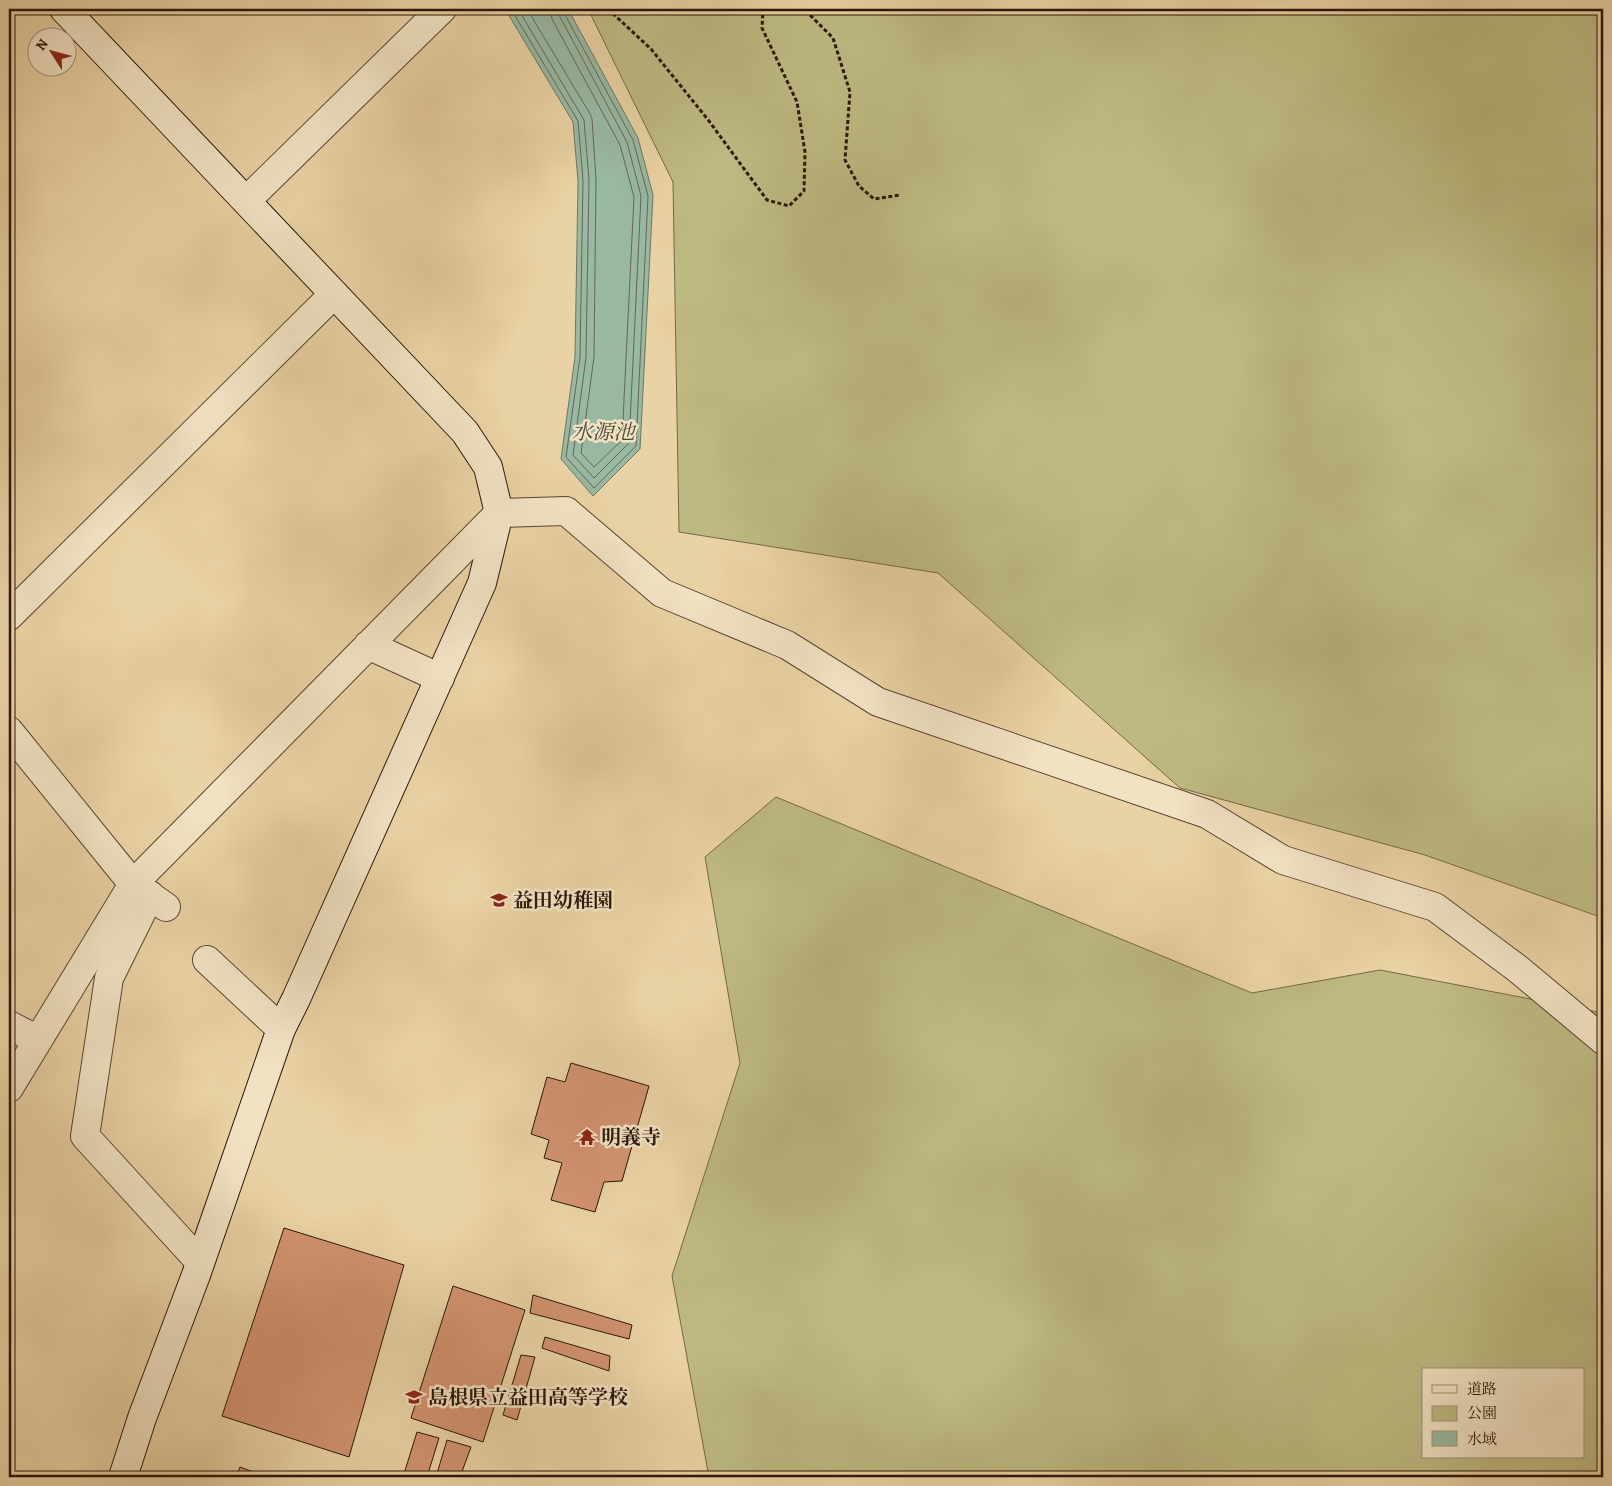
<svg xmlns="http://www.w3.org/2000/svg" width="1612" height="1486" font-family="Alegreya,'Noto Serif JP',serif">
<rect width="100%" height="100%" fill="#e9d2a3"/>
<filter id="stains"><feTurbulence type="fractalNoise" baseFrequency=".004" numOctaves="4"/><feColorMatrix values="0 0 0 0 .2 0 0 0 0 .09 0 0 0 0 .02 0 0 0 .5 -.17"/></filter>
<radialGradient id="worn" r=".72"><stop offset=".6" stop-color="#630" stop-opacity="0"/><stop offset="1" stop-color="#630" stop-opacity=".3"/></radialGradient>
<path fill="#bdba81" stroke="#746846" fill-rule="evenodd" d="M588 9H1603V918L1425 855 1180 788 938 573 679 532 673 182Z
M776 797 1252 993 1380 970 1603 1013V1477H709L672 1276 740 1063 705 857ZM1423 1370H1583V1457H1423Z"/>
<path fill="#98b8a2" stroke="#6c7765" d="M505 9H568L638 138 653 195 640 449 593 496 561 459 575 357 578 181 573 122Z"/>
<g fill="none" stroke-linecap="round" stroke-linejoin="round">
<path stroke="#626756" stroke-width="1" d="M511 9 578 121 583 180 580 357 566 457 594 488 636 446 648 196 633 140 564 13V9
M518 9 584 120 589 180 586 357 573 455 594 478 629 443 641 196 627 142 559 15 558 9
M527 9 589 112 592 119 596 180 594 357 581 453 594 467 622 440 634 197 620 145 552 19 550 9"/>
</g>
<path fill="#d2926f" stroke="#2b160a" d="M571 1063 649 1086 622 1181 604 1182 595 1212 551 1200 562 1163 544 1158 549 1140 531 1134 547 1077 565 1082Z
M284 1228 404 1265 349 1457 222 1416Z
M453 1286 525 1310 483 1442 411 1418Z
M533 1295 632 1325 629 1339 530 1313Z
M545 1337 610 1356 609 1371 542 1348Z
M521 1355 535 1357 517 1420 503 1415Z
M417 1432 439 1438 427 1477H403Z
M447 1440 471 1447 460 1477H436Z
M240 1467 267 1477H236Z"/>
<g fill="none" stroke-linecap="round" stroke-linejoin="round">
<g stroke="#5a4530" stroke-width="30">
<path id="street" d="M247 200 442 9
M9 616 334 294
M368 645 440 678
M9 731 133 884 166 907
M150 895 109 978 85 1136 200 1262
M207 960 281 1029
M9 1025 38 1040
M9 1088 133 884 499 513 566 511 662 593 787 645 878 702 1207 814 1283 860 1435 907 1518 969 1603 1040"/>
</g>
<g stroke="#2b160a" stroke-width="30">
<path id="secondary" d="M64 9 465 432 488 467 499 513 482 583 296 999 281 1029 196 1275 142 1418 123 1477"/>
</g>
<path stroke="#2b160a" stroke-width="3" stroke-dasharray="4 2.5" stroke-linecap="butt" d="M608 9 651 49 709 121 767 200 789 206 804 191 805 152 797 102 762 28 763 9
M799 9 807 12 833 38 850 92 845 160 859 186 874 199 900 195"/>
<use href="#street" stroke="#f1e2c3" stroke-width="28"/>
<use href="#secondary" stroke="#f1e2c3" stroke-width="28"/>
</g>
<defs>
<g id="school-bare" transform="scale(1.35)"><path d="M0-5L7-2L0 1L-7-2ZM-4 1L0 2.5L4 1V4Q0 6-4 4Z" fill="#8f2418" stroke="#f1e2c3" stroke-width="2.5" paint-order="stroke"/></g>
<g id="temple-bare" transform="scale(1.35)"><path d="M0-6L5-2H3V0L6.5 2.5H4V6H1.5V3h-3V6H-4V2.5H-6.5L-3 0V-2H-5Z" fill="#8f2418" stroke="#f1e2c3" stroke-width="2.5" paint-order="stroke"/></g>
</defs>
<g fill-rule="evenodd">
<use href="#school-bare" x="499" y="900"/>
<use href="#temple-bare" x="587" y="1137"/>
<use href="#school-bare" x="414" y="1397"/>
</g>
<g text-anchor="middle" stroke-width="5" stroke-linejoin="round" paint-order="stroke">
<g font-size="20" font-weight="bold" fill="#2b160a" stroke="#f1e2c3" text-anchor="start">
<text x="513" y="907">益田幼稚園</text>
<text x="601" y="1144">明義寺</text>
<text x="428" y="1404">島根県立益田高等学校</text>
</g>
<g font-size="21" font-style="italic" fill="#4c4738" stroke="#f1e2c3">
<text x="603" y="439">水源池</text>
</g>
</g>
<rect width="1612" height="1486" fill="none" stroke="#e9d2a3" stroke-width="30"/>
<rect x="10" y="10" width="1592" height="1466" fill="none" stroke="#2b160a" stroke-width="2.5"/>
<rect x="15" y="15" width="1582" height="1456" fill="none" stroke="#2b160a"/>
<rect x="1422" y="1368" width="162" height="90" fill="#f1e2c3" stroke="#a29079"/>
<rect x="1432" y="1385" width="25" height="8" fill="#f1e2c3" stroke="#a29079"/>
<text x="1467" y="1394" font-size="15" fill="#2b160a">道路</text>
<rect x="1432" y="1406" width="25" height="15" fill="#bdba81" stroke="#a29079"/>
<text x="1467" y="1418" font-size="15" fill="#2b160a">公園</text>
<rect x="1432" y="1431" width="25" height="15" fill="#98b8a2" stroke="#a29079"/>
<text x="1467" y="1444" font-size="15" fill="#2b160a">水域</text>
<g transform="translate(52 52) rotate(306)"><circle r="24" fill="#f1e2c3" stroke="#a29079"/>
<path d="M0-4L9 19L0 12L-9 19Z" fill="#8f2418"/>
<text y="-8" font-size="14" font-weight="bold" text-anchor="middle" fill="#2b160a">N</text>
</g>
<rect width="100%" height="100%" filter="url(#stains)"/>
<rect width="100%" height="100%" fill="url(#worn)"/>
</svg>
